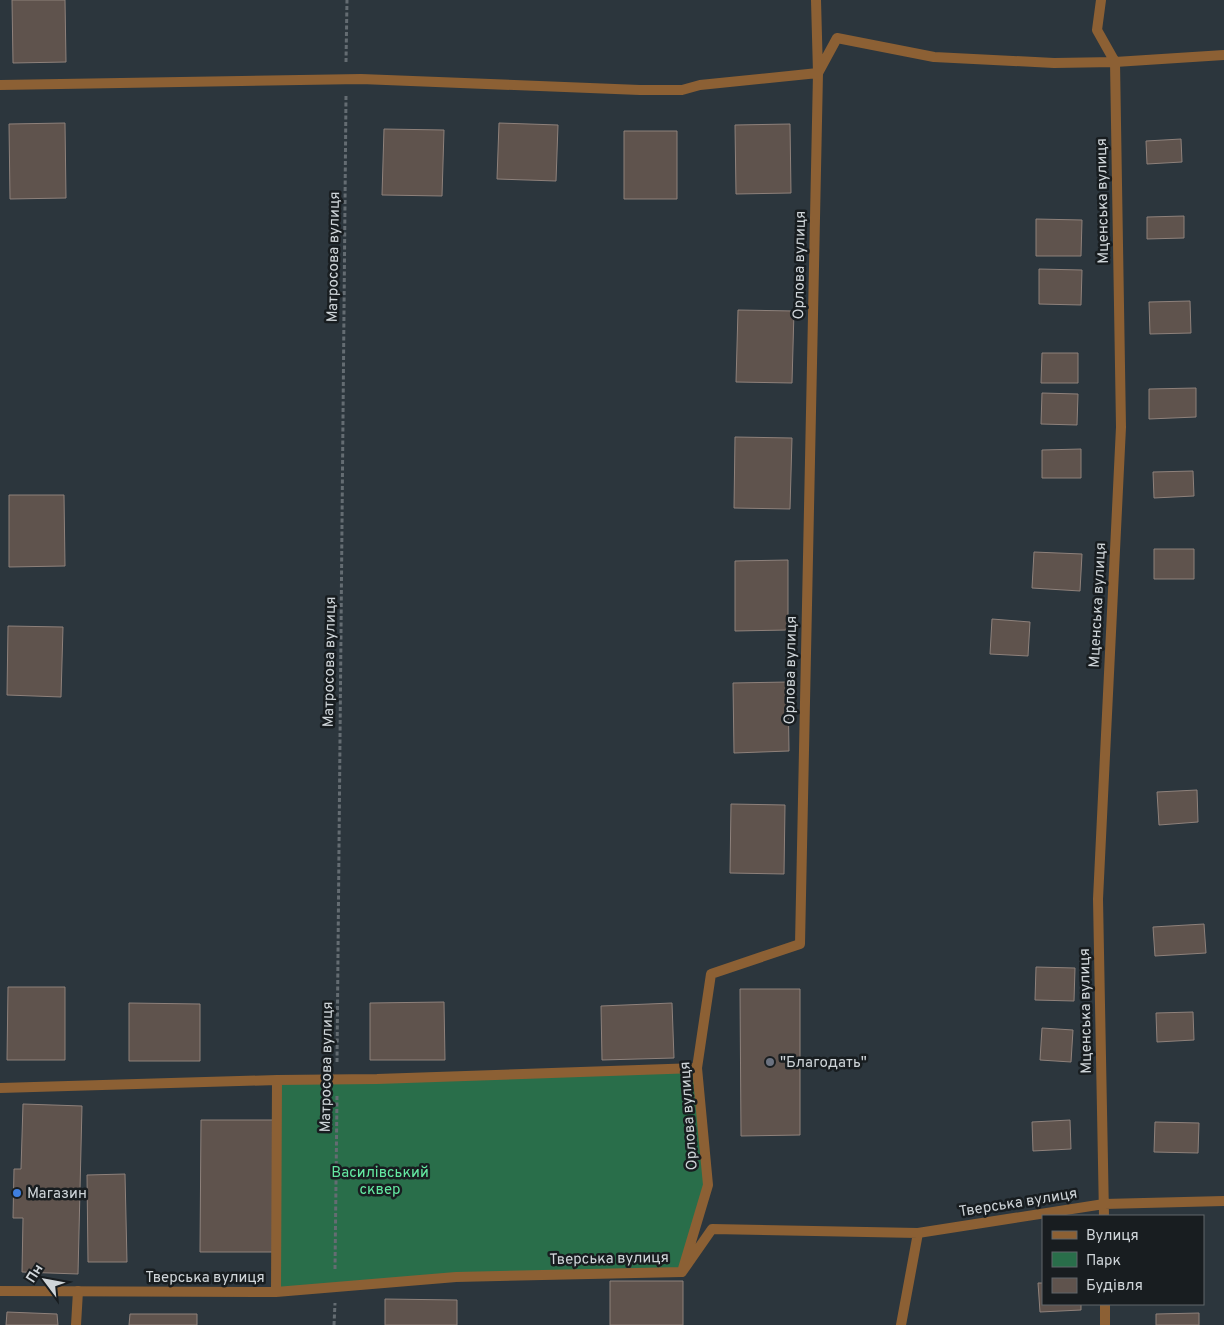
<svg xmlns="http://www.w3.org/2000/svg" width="1224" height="1325" font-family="Overpass,sans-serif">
<rect width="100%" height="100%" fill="#2c363d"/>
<path fill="#296e4a" d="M697 1068 708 1185 682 1272 456 1277 276 1292 277 1080Z"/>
<path fill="#5f534d" stroke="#8e817b" d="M12 0H65L66 62 13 63Z
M65 123 66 198 10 199 9 124Z
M499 123 558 125 556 181 497 179Z
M790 124 791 193 736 194 735 125Z
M384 129 444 130 442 196 382 195Z
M624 131H677V199H624Z
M1181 139 1182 162 1147 164 1146 141Z
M1184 216V238L1147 239V217Z
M1036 219 1082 220 1081 256H1036Z
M1039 269 1082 270 1081 305 1039 304Z
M1190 301 1191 333 1150 334 1149 302Z
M738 310 794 311 792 383 736 382Z
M1042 353H1078V383H1041Z
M1196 388V417L1149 419V389Z
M1042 393 1078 394 1077 425 1041 424Z
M735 437 792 438 790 509 734 508Z
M1081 449V478H1042V450Z
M1193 471 1194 496 1154 498 1153 472Z
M9 495H64L65 566 9 567Z
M1154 549H1194V579H1154Z
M1034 552 1082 554 1080 591 1032 588Z
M788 560V630L735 631V561Z
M992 619 1030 622 1028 656 990 654Z
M8 626 63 627 61 697 7 695Z
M788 682 789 751 734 753 733 683Z
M1197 790 1198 822 1159 825 1157 792Z
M731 804 785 805 784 874 730 873Z
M1204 924 1206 953 1155 956 1153 927Z
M1036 967 1075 968 1074 1001 1035 1000Z
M8 987H65V1060H7Z
M740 989H800V1135L741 1136Z
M444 1002 445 1060H370V1003Z
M129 1003 200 1004V1061H129Z
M672 1003 674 1058 602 1060 601 1006Z
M1193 1012 1194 1040 1157 1042 1156 1013Z
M1042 1028 1073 1030 1071 1062 1040 1060Z
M23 1104 82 1106 78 1274 22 1272 23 1218H13L14 1169H21Z
M201 1120H276V1252H200Z
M1070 1120 1071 1149 1033 1151 1032 1122Z
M1155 1122 1199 1123 1198 1153 1154 1152Z
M125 1174 127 1262H88L87 1175Z
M610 1281H683V1325H610Z
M1038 1283H1043V1304H1081V1310L1040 1312Z
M385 1299 457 1300V1325H385Z
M7 1312 57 1314 58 1325H6Z
M1199 1313V1325H1156V1314Z
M130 1314H197V1325H129Z"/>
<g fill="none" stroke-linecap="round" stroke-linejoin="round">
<path stroke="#646c72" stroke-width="3" stroke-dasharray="4 2.5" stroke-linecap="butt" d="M346 62 347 0
M337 1062 346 96
M335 1269 337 1096
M334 1325 335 1303"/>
<path stroke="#8c6034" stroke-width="10" d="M76 1325 78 1291"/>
<path stroke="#8c6034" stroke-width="10" d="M1101 0 1097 30 1115 62 1121 427 1098 899 1104 1216
M0 85 361 79 640 90H682L700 85 818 73 837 38 934 57 1054 63 1115 62 1224 55
M0 1088 277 1080 377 1079 697 1068
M682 1272 708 1185 697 1068 711 974 800 944 818 73 816 0
M0 1291 276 1292 456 1277 682 1272 712 1229 918 1233 1104 1204 1224 1201
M276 1292 277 1080
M1105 1304V1325
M901 1325 918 1233"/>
</g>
<circle fill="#6b7280" stroke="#181d20" stroke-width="2" cx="770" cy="1062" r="5"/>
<circle fill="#3f7fe0" stroke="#181d20" stroke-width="2" cx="17" cy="1193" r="5"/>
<g text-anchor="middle" stroke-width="5" stroke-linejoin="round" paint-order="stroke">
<g font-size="15" fill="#cfd5d9" stroke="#181d20">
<text transform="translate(1102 201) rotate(-91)" y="5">Мценська вулиця</text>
<text transform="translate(333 257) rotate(-89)" y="5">Матросова вулиця</text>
<text transform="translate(799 265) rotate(-89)" y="5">Орлова вулиця</text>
<text transform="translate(1097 605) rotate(-87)" y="5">Мценська вулиця</text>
<text transform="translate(329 662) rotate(-89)" y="5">Матросова вулиця</text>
<text transform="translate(790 670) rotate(-89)" y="5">Орлова вулиця</text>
<text transform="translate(1085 1011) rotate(-91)" y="5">Мценська вулиця</text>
<text transform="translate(326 1067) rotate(-89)" y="5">Матросова вулиця</text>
<text transform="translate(688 1116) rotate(-94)" y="5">Орлова вулиця</text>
<text transform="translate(1018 1202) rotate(-9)" y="5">Тверська вулиця</text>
<text transform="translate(609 1258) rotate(-1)" y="5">Тверська вулиця</text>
<text x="205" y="1282">Тверська вулиця</text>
</g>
<g font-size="15" fill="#cfd5d9" stroke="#181d20" text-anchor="start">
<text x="780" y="1067">"Благодать"</text>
<text x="27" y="1198">Магазин</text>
</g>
<g font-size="15" fill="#64e9a2" stroke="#181d20">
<text x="380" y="1177">Василівський<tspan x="380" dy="17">сквер</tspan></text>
</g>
</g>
<rect x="1042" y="1215" width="162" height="90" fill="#181d20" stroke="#61676a"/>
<rect x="1052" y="1231" width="25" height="8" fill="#8c6034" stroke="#61676a"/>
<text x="1086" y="1240" font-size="15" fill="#cfd5d9">Вулиця</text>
<rect x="1052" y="1252" width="25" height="15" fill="#296e4a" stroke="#61676a"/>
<text x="1086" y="1265" font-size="15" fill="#cfd5d9">Парк</text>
<rect x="1052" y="1278" width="25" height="15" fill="#5f534d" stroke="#61676a"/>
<text x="1086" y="1290" font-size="15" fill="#cfd5d9">Будівля</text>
<g transform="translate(45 1280) rotate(302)" stroke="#181d20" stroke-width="4" paint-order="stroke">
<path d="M0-4L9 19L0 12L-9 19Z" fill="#cfd5d9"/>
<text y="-8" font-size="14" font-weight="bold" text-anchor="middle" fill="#cfd5d9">Пн</text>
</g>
</svg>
